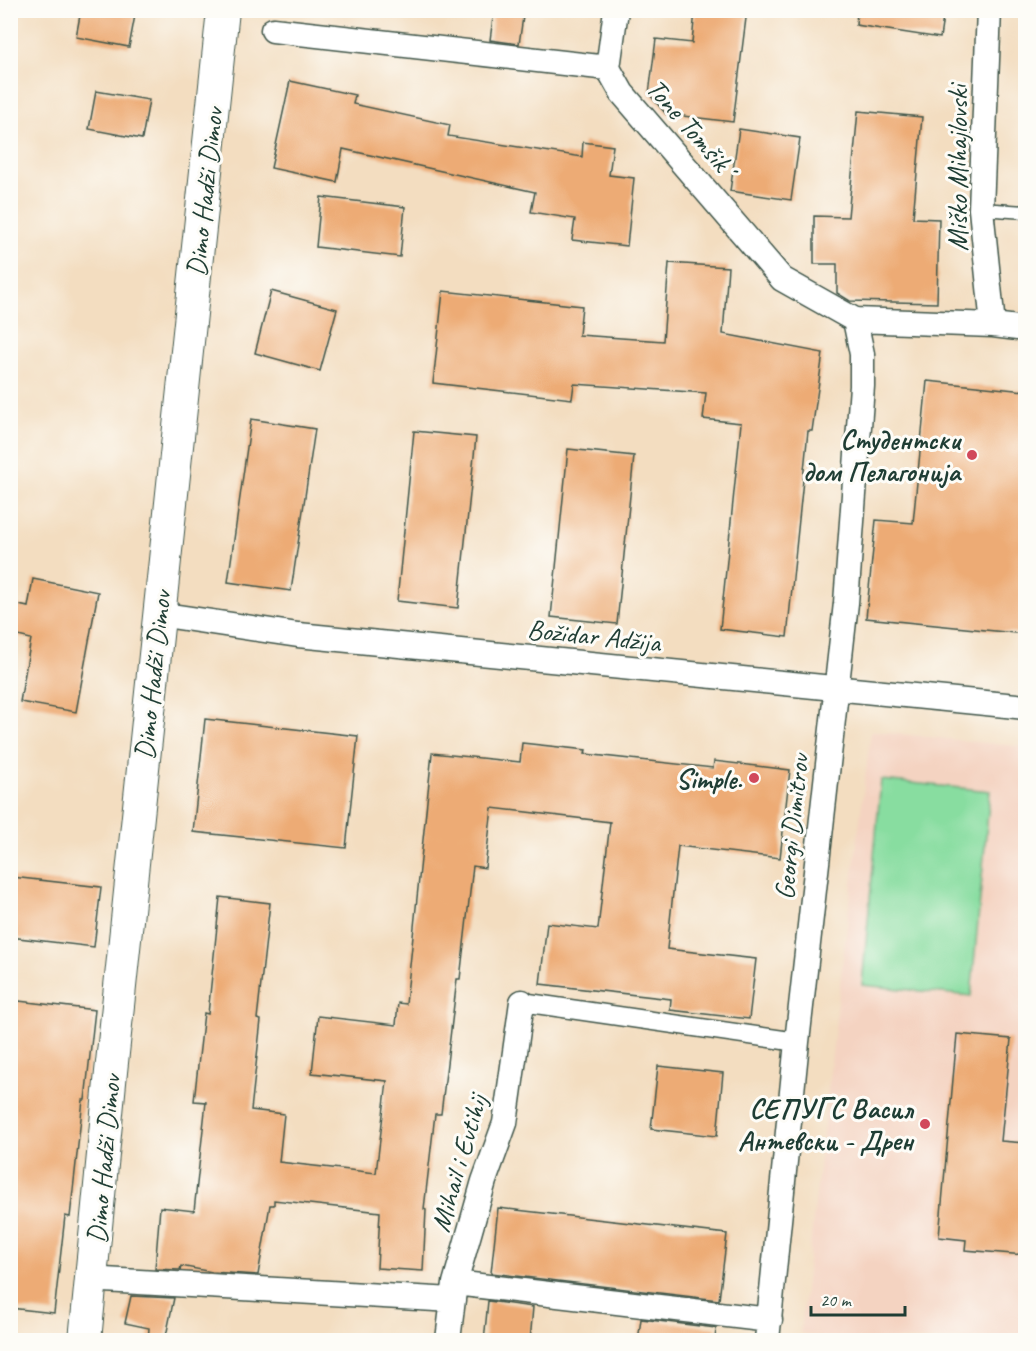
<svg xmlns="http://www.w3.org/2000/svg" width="1036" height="1351" font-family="Caveat,sans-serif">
<rect width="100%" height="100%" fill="#fdfcf7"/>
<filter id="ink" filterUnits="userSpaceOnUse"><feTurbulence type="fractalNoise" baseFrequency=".0167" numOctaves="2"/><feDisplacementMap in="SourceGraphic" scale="12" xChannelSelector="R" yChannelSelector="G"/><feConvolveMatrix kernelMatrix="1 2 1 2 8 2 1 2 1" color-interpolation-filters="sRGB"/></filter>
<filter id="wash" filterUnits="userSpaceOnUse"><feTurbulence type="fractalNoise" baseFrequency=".008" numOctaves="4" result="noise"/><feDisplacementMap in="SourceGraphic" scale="24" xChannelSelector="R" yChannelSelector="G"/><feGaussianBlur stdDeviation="1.35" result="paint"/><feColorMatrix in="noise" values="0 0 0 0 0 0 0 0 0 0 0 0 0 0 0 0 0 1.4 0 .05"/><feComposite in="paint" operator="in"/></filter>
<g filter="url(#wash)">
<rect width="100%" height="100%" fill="#f3ddc0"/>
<path fill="#f4d3c1" d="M871 731 1025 747V1340H834L800 1333 848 915Z"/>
<path fill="#88dda0" stroke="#548d6a" stroke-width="1.5" d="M881 780 990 791 971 996 862 985Z"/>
<g id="blocks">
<path fill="#edab75" d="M81 10H136L129 47 76 37Z
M494 10H524L519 44 490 40Z
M695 10H747L733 122 666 114 649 94 656 39 692 43Z
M857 10H944L940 38 856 25Z
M290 81 355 95 353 104 450 125 448 136 582 157 583 142 613 146 609 175 634 178 627 246 572 240 575 219 531 212 535 192 343 149 337 182 271 168Z
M96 91 149 100 142 139 89 129Z
M858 111 922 117 913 218 939 219 937 303 850 301 837 293V264H814V216L848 217Z
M739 129 800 138 791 200 730 191Z
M321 197 405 207 400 257 316 247Z
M669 263 728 267 723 334 823 353 812 431H808L787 637 720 629 741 423 703 419 706 393 574 384 572 399 433 383 443 291 582 306 579 335 663 341Z
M271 291 337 309 320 371 255 353Z
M927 381 1026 391V634L866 618 876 520 913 523Z
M251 419 315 429 291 591 228 582Z
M414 431 476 437 458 608 397 601Z
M568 449 634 456 617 624 551 617Z
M33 579 98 592 76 712 20 702 31 639 10 634V603L28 607Z
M205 719 358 736 346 848 193 832Z
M522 743 586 750 585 754 713 768 714 761 790 770 780 858 678 846 667 949 756 959 749 1019 670 1010 671 999 540 984 547 923 598 929 610 822 492 808 485 868 473 866 460 979H457L441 1114H435L424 1209 426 1210 423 1271 377 1268 380 1212 274 1200V1205H270L258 1275 212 1272 181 1266 180 1270 155 1269 160 1207 194 1211 206 1102 194 1101 204 1013 208 1014 220 897 270 903 257 1019 261 1020 251 1110 284 1114 279 1162 376 1173 387 1081 312 1073 318 1016 396 1025 398 1003 406 1004 432 753 520 762Z
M12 877 101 887 94 947 10 937Z
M10 1000 95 1010 85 1100H83L70 1217 65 1216 54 1313 10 1308Z
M957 1034 1011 1039 1001 1141 1026 1143V1255L965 1250 966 1240 939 1237Z
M658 1066 723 1073 717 1136 651 1129Z
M498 1208 727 1234 719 1300 491 1273Z
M131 1296 174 1298 165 1341H148L149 1328 125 1323Z
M488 1301 533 1307 530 1341H484Z
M641 1319 716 1328 715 1341H638Z"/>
</g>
</g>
<g filter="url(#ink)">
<use href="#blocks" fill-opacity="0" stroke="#3f5549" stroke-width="1.5"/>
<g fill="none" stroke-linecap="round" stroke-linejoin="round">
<g stroke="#3f5549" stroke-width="15">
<path id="service" d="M981 209 1026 212"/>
</g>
<g stroke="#3f5549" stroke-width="21">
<path id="pedestrian" d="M522 1002 797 1042"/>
</g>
<g stroke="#3f5549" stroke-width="27">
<path id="minor" d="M989 10 981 209 993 325
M273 30 608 68 622 93 782 279 855 320 993 325 1026 329
M608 68 616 10
M158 614 298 635 1026 707
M104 1280 453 1300
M455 1283 770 1320
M448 1340 455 1283 484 1181 505 1123 522 1002
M767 1340 797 1042 846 603 862 386V354L855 320"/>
</g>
<g stroke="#3f5549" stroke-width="34">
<path id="tertiary" d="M85 1340 111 1072 223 10"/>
</g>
<use href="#service" stroke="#fff" stroke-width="12"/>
<use href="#pedestrian" stroke="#fff" stroke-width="18"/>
<use href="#minor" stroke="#fff" stroke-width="24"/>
<use href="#tertiary" stroke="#fff" stroke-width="32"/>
</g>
</g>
<g fill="#d1495b" stroke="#fdfcf7" stroke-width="2">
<circle cx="972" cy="455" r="6"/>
<circle cx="754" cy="778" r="6"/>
<circle cx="925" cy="1124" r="6"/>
</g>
<g text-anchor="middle" stroke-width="6" stroke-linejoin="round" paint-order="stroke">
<g font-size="28" fill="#1f3d34" stroke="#fdfcf7">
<text transform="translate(689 124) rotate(49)" y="10">Tone Tomšiḱ</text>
<text transform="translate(957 168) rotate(-90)" y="10">Miško Mihajlovski</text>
<text transform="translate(204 192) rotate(-84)" y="10">Dimo Hadži Dimov</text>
<text transform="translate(594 635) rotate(6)" y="10">Božidar Adžija</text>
<text transform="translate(152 675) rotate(-84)" y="10">Dimo Hadži Dimov</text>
<text transform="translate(791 827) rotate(-84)" y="10">Georgi Dimitrov</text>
<text transform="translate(103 1159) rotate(-85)" y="10">Dimo Hadži Dimov</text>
<text transform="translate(458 1163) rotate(-74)" y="10">Mihail i Evtihij</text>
</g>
<g font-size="28" font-weight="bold" fill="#1f3d34" stroke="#fdfcf7" text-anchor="end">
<text x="960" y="449">Студентски<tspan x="960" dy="32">дом Пелагонија</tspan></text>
<text x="742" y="788">Simple.</text>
<text x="913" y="1118">СЕПУГС Васил<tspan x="913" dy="32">Антевски - Дрен</tspan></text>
</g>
</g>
<rect width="1036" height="1351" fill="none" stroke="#fdfcf7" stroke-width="36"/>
<path d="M811 1306v9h94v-9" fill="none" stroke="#1f3d34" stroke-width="3"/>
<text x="820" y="1306" font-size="18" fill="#1f3d34" stroke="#fdfcf7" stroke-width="4.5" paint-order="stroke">20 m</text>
</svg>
